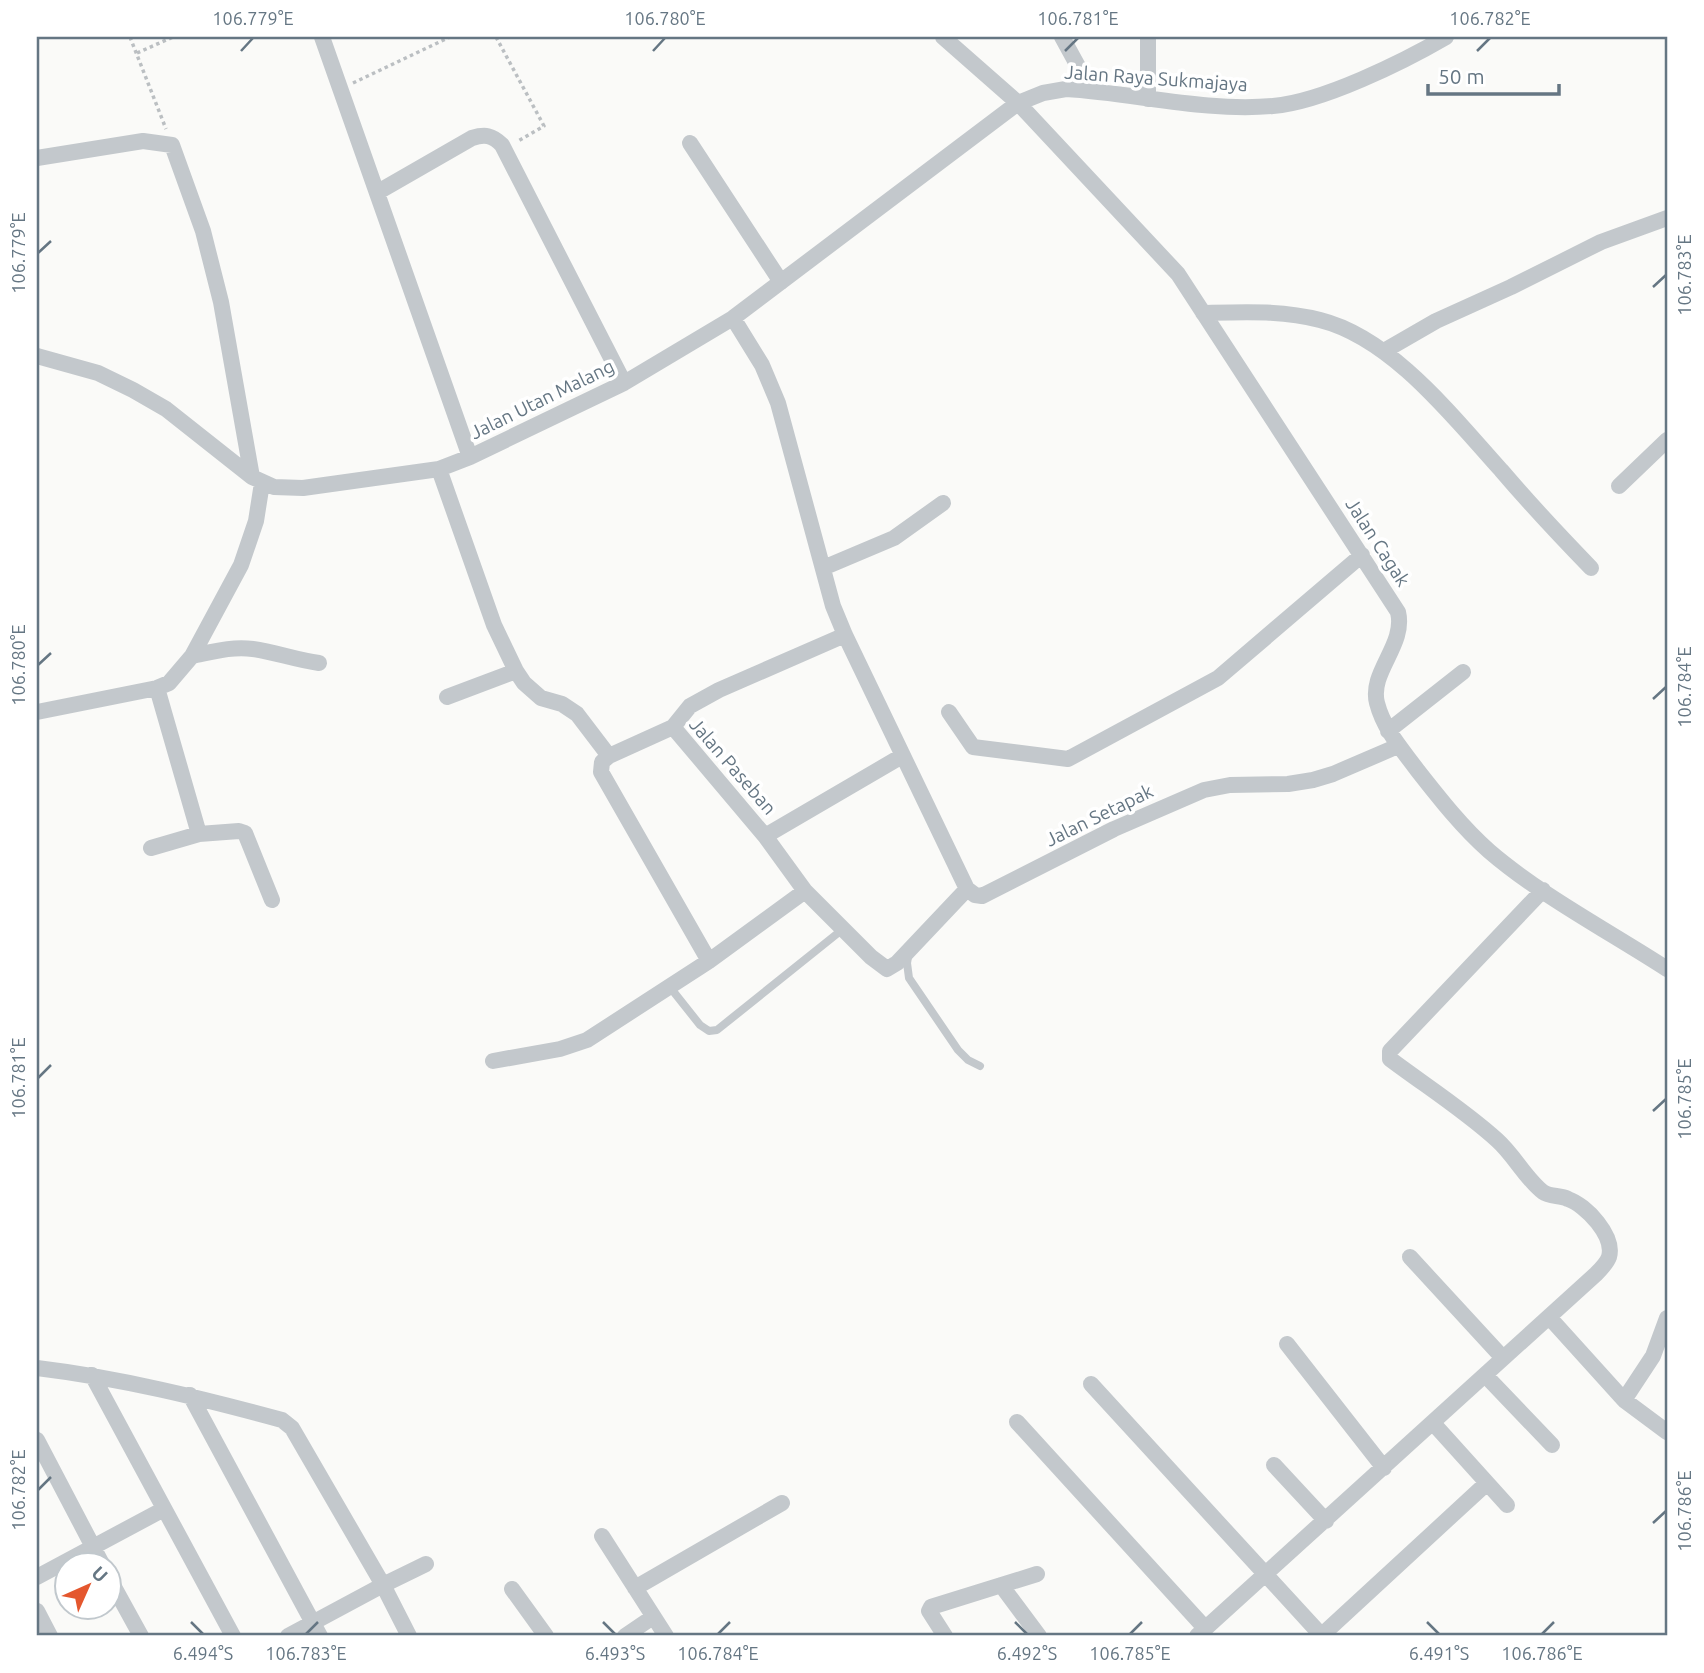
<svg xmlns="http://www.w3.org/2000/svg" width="1704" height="1673" font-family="Ubuntu,sans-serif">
<rect width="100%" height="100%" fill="#fafaf8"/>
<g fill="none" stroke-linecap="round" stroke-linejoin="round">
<path stroke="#bbbfc2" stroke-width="3.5" stroke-dasharray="3.5 3.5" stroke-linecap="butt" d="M130 37 166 129
M496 37 544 126 518 141
M137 53 173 37
M353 83 450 37"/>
<path stroke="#c3c8cc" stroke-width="8" d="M908 957 907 963 909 978 958 1050 968 1060 980 1066
M669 986 700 1025 709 1031 717 1030 843 929"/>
<path stroke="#c3c8cc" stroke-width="16" d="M322 37 470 457
M943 37 1018 103 1178 274 1398 612C1406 645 1369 672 1377 703 1384 730 1402 749 1418 771 1440 799 1462 827 1489 851 1540 895 1610 932 1667 969
M1062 37 1091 90
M1148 37V99
M690 143 781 282
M37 158 143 141 172 145 203 231 221 302 252 477
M378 192 472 138C485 134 492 135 502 145L624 383
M1203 313C1242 312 1282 310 1320 320 1392 338 1453 417 1501 470 1530 504 1560 536 1591 568
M733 318 762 365 778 403 833 606 845 635 967 889 975 895 982 896 1114 829 1204 790 1230 785 1288 784 1313 780 1333 774 1398 746
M1384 351 1436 321 1511 287 1601 242 1667 218
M37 356 98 373 133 390 166 409 252 477 274 487 303 488 439 469 470 457 624 383 733 318 1018 103 1043 93 1066 89C1135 93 1204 112 1273 106 1322 102 1403 62 1446 37
M439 469 494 625 516 671
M1619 486 1667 440
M823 568 894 538 943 503
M192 656C212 652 232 646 253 649 275 652 296 660 319 663
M157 688 199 834 239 831 245 833 272 900
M447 697 516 671 524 683 541 698 562 704 577 714 609 756 673 727 765 836 805 891 871 957 887 969 897 963 967 889
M37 712 157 688 169 683 192 656 241 565 256 521 262 483
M949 712 973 747 1068 759 1218 678 1362 555
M673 727 690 706 719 690 845 635
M1388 731 1463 672
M609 756 602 762 601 772 709 961
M765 836 902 756
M151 848 199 834
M493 1061 560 1049 587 1040 709 961 805 891
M1410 1257 1503 1358
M1549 1317 1624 1400 1667 1432
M1287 1344 1384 1468
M37 1368C120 1378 201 1398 282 1420L292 1428 383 1585 409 1636
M92 1375 233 1636
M1485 1375 1552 1445
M1091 1384 1322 1636
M190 1395 320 1636
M1624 1400 1653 1356 1667 1318
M1017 1422 1205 1628
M1433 1423 1507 1505
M37 1440 102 1564
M1274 1465 1326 1521
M602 1536 666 1636
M108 1576 141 1636
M37 1577 164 1509
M1001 1585 1039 1636
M635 1588 782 1503
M512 1589 546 1636
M37 1611 50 1636
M288 1636 383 1585 426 1564
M625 1636 653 1617
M945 1636 929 1611 931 1607 1037 1574
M1197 1636 1596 1274C1601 1269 1607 1263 1609 1257 1615 1236 1586 1205 1568 1199 1560 1195 1550 1197 1543 1192 1526 1179 1514 1155 1497 1140 1464 1110 1426 1086 1390 1059V1051L1543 890
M1321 1636 1487 1483"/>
</g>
<path fill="none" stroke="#657683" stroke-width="2.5" d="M241 51 253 38M653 51 665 38M1065 51 1078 38M1477 51 1490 38M38 253 51 241M1653 287 1666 275M38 665 51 653M1653 699 1666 687M38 1078 51 1065M1653 1111 1666 1099M38 1490 51 1477M1653 1523 1666 1511M191 1622 203 1634M603 1622 615 1634M1015 1622 1027 1634M1427 1622 1439 1634M306 1634 318 1622M718 1634 730 1622M1130 1634 1142 1622M1542 1634 1554 1622"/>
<g text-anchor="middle" stroke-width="7" stroke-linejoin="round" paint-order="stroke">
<g font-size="19" fill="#657683" stroke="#fff">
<text transform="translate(1156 78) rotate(4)" y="7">Jalan Raya Sukmajaya</text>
<text transform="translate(542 399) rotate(-26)" y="7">Jalan Utan Malang</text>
<text transform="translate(1378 542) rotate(57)" y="7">Jalan Cagak</text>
<text transform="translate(733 766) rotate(49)" y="7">Jalan Paseban</text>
<text transform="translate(1099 815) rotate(-26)" y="7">Jalan Setapak</text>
</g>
</g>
<rect width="1704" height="1673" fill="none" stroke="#ffffff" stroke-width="77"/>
<g transform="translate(88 1586) rotate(45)"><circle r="33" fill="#ffffff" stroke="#c1c8cd" stroke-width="2"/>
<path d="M0-5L12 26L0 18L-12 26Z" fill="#e4572e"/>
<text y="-10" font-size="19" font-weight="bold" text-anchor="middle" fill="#657683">U</text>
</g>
<path d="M1428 84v10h131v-10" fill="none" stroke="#657683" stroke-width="3.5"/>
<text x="1438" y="84" font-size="21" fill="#657683" stroke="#ffffff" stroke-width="5" paint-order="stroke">50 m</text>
<rect x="38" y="38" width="1628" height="1596" fill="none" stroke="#657683" stroke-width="2.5"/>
<g font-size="18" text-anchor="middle" fill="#657683">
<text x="253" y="25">106.779°E</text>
<text x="665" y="25">106.780°E</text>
<text x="1078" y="25">106.781°E</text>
<text x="1490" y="25">106.782°E</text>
<text transform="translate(19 253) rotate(-90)" y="6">106.779°E</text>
<text transform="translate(1685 275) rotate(-90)" y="6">106.783°E</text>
<text transform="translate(19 665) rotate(-90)" y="6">106.780°E</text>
<text transform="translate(1685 687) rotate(-90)" y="6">106.784°E</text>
<text transform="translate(19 1078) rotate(-90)" y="6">106.781°E</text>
<text transform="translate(1685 1099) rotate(-90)" y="6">106.785°E</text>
<text transform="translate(19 1490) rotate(-90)" y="6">106.782°E</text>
<text transform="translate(1685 1511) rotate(-90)" y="6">106.786°E</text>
<text x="203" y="1660">6.494°S</text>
<text x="306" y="1660">106.783°E</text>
<text x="615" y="1660">6.493°S</text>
<text x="718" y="1660">106.784°E</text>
<text x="1027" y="1660">6.492°S</text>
<text x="1130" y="1660">106.785°E</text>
<text x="1439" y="1660">6.491°S</text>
<text x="1542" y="1660">106.786°E</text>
</g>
</svg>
